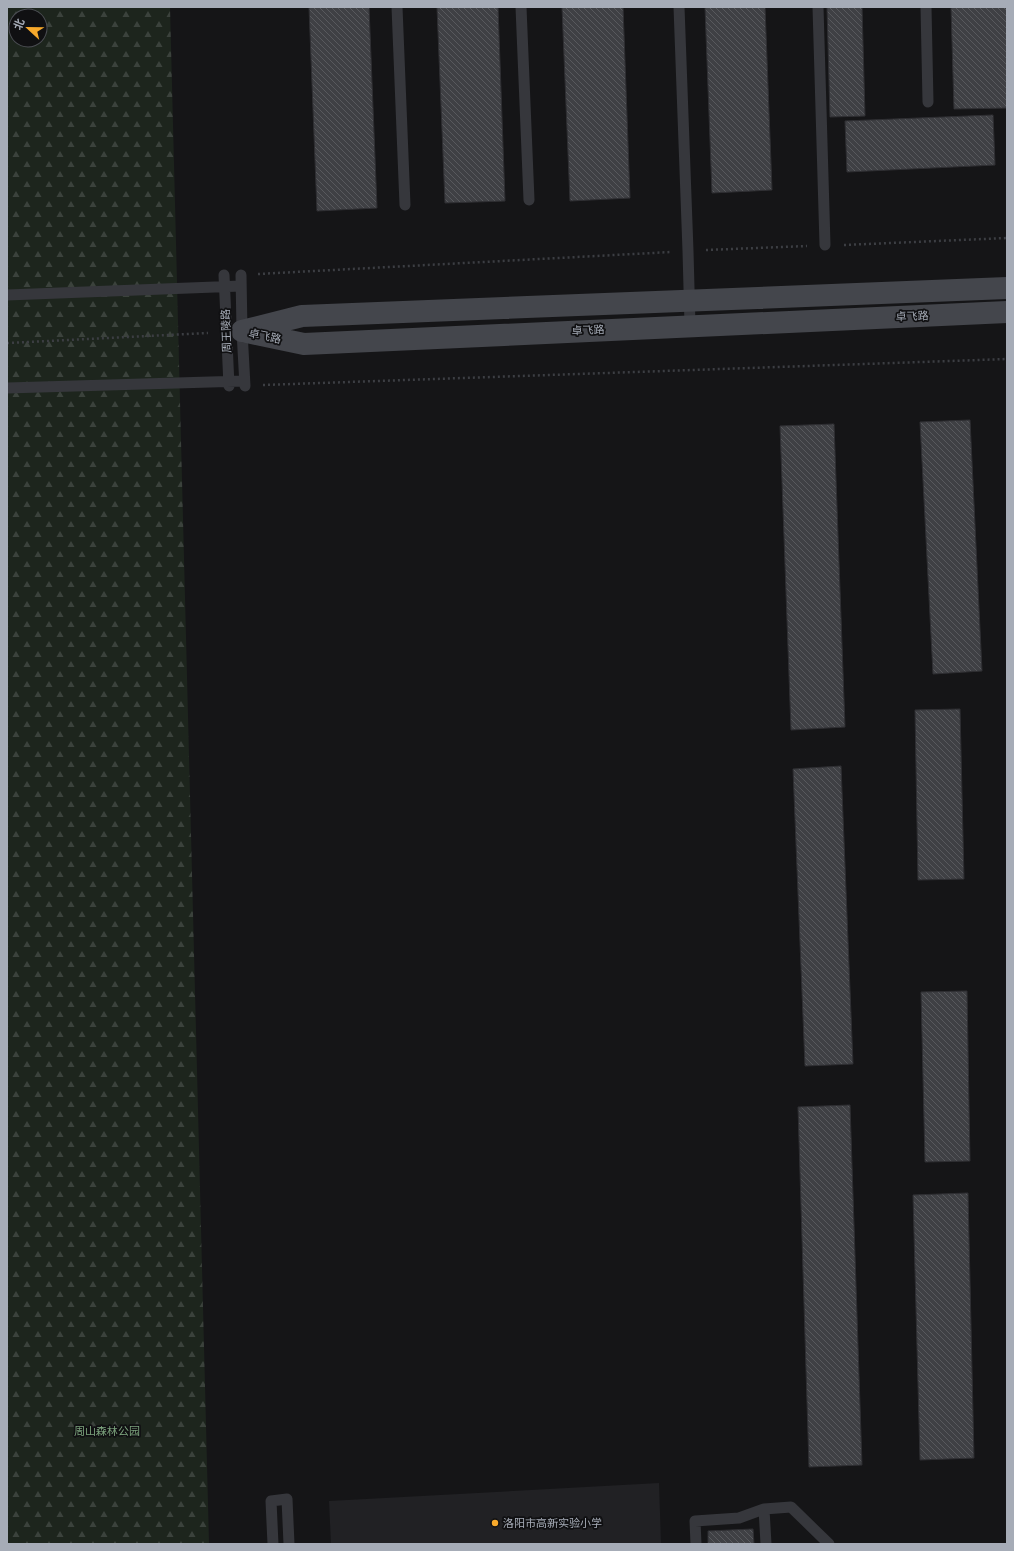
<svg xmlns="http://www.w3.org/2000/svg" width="1014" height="1551" font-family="Montserrat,'Noto Sans SC',sans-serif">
<defs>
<pattern id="forest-firs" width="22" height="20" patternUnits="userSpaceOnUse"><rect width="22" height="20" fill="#1d251d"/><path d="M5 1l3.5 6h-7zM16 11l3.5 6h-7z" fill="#3b423c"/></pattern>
<pattern id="building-back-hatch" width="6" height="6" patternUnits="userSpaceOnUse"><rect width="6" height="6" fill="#3f4044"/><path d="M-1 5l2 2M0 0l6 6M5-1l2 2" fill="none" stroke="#58595d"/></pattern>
</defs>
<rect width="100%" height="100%" fill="#151517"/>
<path fill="#212124" d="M659 1483 661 1544H331L329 1501Z"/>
<path fill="url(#forest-firs)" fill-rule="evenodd" d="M7 7H170L209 1544H7ZM16 16H40V40H16Z"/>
<path fill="url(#building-back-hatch)" stroke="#2f2f33" d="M309 7H369L377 208 317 211Z
M437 7H498L505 201 445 203Z
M562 7H623L630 198 570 201Z
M705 7H765L772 190 712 193Z
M827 7H862L865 116 830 117Z
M951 7H1007V108L954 109Z
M993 115 995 165 847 172 845 121Z
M970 420 982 671 933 674 920 422Z
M834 424 845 727 791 730 780 426Z
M960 709 964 879 918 880 915 710Z
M841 766 853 1064 805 1066 793 769Z
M967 991 970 1161 925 1162 921 992Z
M850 1105 862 1465 809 1467 798 1107Z
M968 1193 974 1458 920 1460 913 1195Z
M753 1529 754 1544H708V1531Z"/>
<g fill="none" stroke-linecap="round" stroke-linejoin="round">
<path stroke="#3c3e43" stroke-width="2.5" stroke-dasharray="2 3" stroke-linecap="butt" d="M844 245 1007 238
M706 250 807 246
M258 274 671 252
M7 343 208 333
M263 385 1007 359"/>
<path stroke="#36373c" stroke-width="11" d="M397 7 405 205
M521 7 529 200
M679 7 688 251 690 325
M818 7 825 245
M926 7 928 102
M224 275 229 386
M241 275 242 331 245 386
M7 295 241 286
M7 388 244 381
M764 1509 766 1544
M273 1544 271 1501 287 1499 289 1544
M696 1544 695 1521 739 1518 764 1509 791 1507 829 1544"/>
<path stroke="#44464c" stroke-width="22" d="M242 331 302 316 1007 288
M247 332 304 344 1007 312"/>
</g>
<circle fill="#f8a92b" stroke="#101012" stroke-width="1.5" cx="495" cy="1523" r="4"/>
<g text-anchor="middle" stroke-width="3.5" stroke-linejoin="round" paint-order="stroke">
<g font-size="11" fill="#a6acb7" stroke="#101012">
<text transform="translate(912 316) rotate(-2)" y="4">卓飞路</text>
<text transform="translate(588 330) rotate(-3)" y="4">卓飞路</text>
<text transform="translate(226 331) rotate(-92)" y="4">周王陵路</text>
<text transform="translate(265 336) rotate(12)" y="4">卓飞路</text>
</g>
<g font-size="11" fill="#7ca37d" stroke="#101012">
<text x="107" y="1435">周山森林公园</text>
</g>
<g font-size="11" fill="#a6acb7" stroke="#101012" text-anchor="start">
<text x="503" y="1527">洛阳市高新实验小学</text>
</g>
</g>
<rect width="1014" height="1551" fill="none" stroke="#a6acb7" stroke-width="16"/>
<g transform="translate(28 28) rotate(292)"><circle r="19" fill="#101012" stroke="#4c4e54"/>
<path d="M0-3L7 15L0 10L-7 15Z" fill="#f8a92b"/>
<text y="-6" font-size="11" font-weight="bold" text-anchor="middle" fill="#a6acb7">北</text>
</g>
</svg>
